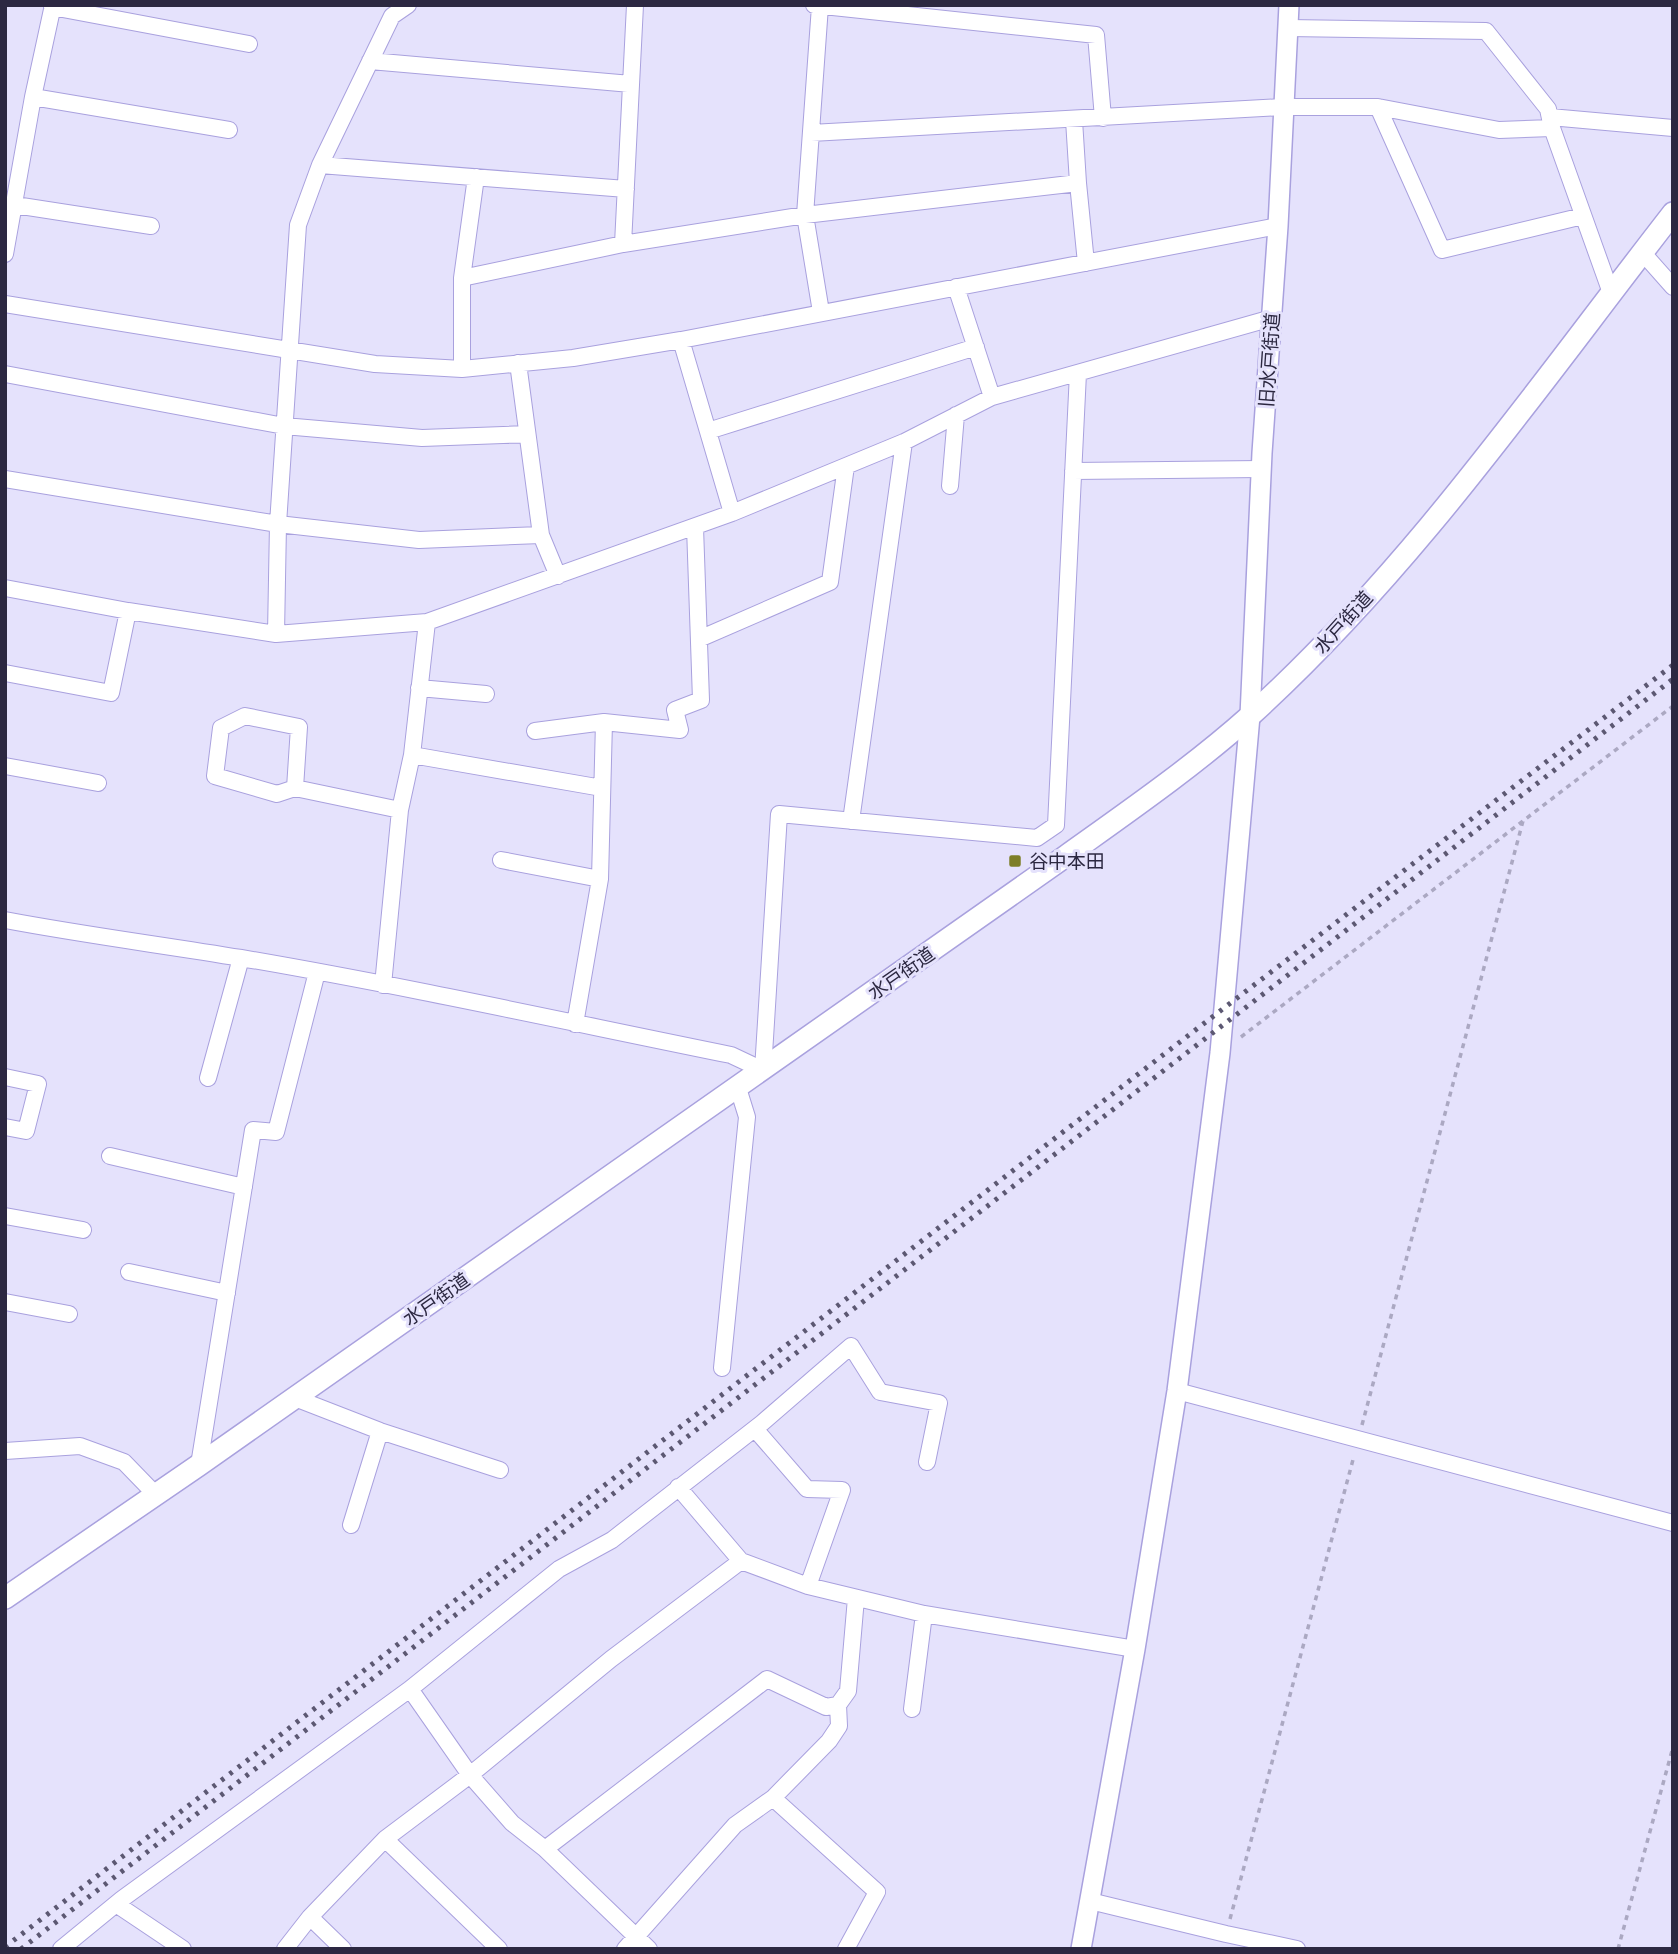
<svg xmlns="http://www.w3.org/2000/svg" width="1678" height="1954" font-family="'Space Grotesk','Noto Sans JP',sans-serif">
<rect width="100%" height="100%" fill="#e5e2fc"/>
<g fill="none" stroke-linecap="round" stroke-linejoin="round">
<g stroke="#a9a1de" stroke-width="18">
<path id="minor" d="M814 5 1096 35 1103 118
M820 6 805 215 821 312
M52 7 249 44
M1288 28 1486 31 1548 109 1552 128 1611 293
M370 61 631 84
M33 97 229 130
M1378 107 1442 250 1583 216
M1550 117 1673 128
M1074 120 1078 183
M811 133 1283 107H1378L1499 130 1552 128
M320 165 626 189
M15 205 151 226
M623 244 805 215 1078 183 1086 263
M1642 252 1673 287
M5 254 33 97 53 5
M462 278 476 177
M956 287 992 397
M5 304 375 364 462 369 573 358 681 340 1278 226
M681 340 732 513
M518 363 541 535 558 576
M462 369V278L623 244 635 5
M5 374 284 426 422 438 527 434
M708 431 976 347
M1073 471 1261 469
M5 479 278 524 419 540 541 535
M950 486 956 415
M5 588 128 611 276 634 427 622 732 513 904 442 992 397 1272 318
M276 634 278 524 298 225 320 165 392 16 408 5
M699 639 830 582 846 466
M5 673 111 693 128 611
M419 688 486 694
M535 731 604 722 680 730 675 710 701 700 695 527
M412 755 602 788
M5 766 98 783
M295 788 277 794 215 776 221 728 245 716 299 727 295 788 400 810
M851 821 904 442
M501 860 600 879
M5 920C84 935 163 945 241 958 405 986 568 1022 731 1055L763 1070 779 814 1037 838 1056 825 1078 373
M383 985 400 810 412 755 427 622
M575 1024 600 879 604 722
M5 1077 38 1084 26 1131 5 1127
M208 1078 241 958
M110 1156 244 1187
M5 1216 83 1230
M129 1272 227 1293
M5 1302 69 1314
M722 1368 747 1117 738 1088
M1177 1391 1673 1523
M295 1398 380 1431 500 1470
M755 1429 807 1489 842 1490 808 1586
M5 1451 80 1446 124 1462 156 1495
M199 1465 253 1130 276 1132 317 972
M678 1487 741 1561
M351 1525 380 1431
M410 1689 470 1775 512 1823 545 1849 649 1949
M912 1709 924 1614
M773 1798 877 1892 846 1949
M385 1839 499 1949
M545 1849 767 1679 826 1707 838 1705 848 1691 856 1598
M1090 1901 1226 1934 1297 1949
M116 1904 183 1949
M310 1917 343 1949
M61 1949 122 1899 410 1689 559 1569 612 1540 762 1423 851 1346 880 1392 939 1403 927 1462
M285 1949 310 1917 385 1839 470 1775 611 1659 741 1561 808 1586 924 1614 1135 1649
M625 1949 735 1825 773 1798 829 1741 839 1726 838 1705"/>
</g>
<g stroke="#a9a1de" stroke-width="22">
<path id="tertiary" d="M1081 1949 1135 1649 1177 1391 1220 1053 1250 716 1262 453 1278 226 1289 5"/>
</g>
<g stroke="#a9a1de" stroke-width="24">
<path id="secondary" d="M5 1598 199 1465 1066 856C1129 811 1194 766 1251 715 1413 568 1539 385 1673 213"/>
</g>
<path stroke="#aba8c2" stroke-width="3.5" stroke-dasharray="5 5" stroke-linecap="butt" d="M1241 1037 1673 706
M1362 1425 1523 821
M1230 1919 1354 1456
M1618 1949 1673 1747"/>
<use href="#minor" stroke="#fff" stroke-width="16"/>
<use href="#tertiary" stroke="#fff" stroke-width="19"/>
<use href="#secondary" stroke="#fff" stroke-width="21"/>
<path stroke="#5c5872" stroke-width="5" stroke-dasharray="3.5 7" stroke-linecap="butt" d="M5 1947 1224 1008 1673 665
M21 1949 1673 679"/>
</g>
<rect fill="#7d7e27" stroke="#e5e2fc" stroke-width="2.5" x="1008" y="854" width="14" height="14" rx="3.5"/>
<g text-anchor="middle" stroke-width="6" stroke-linejoin="round" paint-order="stroke">
<g font-size="19" fill="#2c2841" stroke="#e5e2fc">
<text transform="translate(1269 360) rotate(-86)" y="7">旧水戸街道</text>
<text transform="translate(1343 622) rotate(-48)" y="7">水戸街道</text>
<text transform="translate(901 973) rotate(-35)" y="7">水戸街道</text>
<text transform="translate(436 1299) rotate(-35)" y="7">水戸街道</text>
</g>
<g font-size="19" fill="#2c2841" stroke="#e5e2fc" text-anchor="start">
<text x="1029" y="868">谷中本田</text>
</g>
</g>
<rect width="1678" height="1954" fill="none" stroke="#2c2841" stroke-width="14"/>
</svg>
